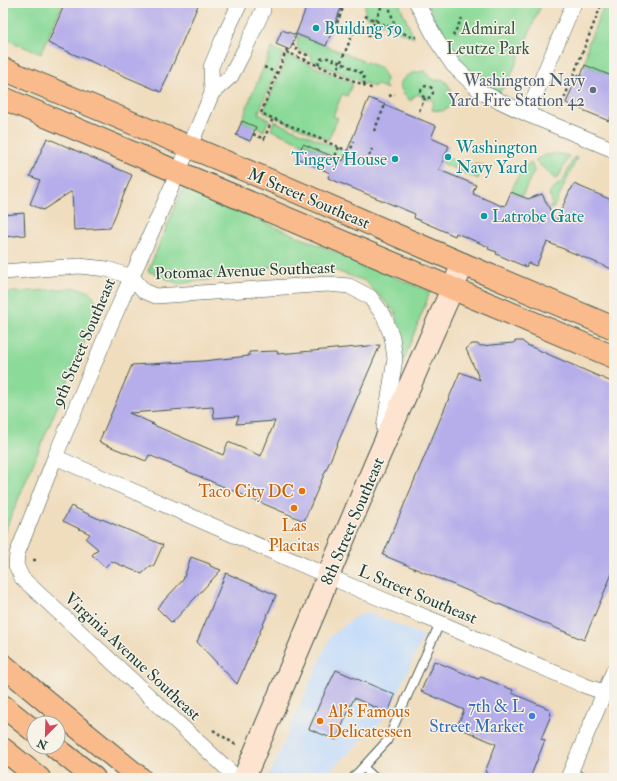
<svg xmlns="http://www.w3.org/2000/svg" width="617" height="781" font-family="'IM FELL Double Pica',serif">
<rect width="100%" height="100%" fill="#f7f3e8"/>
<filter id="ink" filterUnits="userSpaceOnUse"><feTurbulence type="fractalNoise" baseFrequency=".025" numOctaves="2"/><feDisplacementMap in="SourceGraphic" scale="8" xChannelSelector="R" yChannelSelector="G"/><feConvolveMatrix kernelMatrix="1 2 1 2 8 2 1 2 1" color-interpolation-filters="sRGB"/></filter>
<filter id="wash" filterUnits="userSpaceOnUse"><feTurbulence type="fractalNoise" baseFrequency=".012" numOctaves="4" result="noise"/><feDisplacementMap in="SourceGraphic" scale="16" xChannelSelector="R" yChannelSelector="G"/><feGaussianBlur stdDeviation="0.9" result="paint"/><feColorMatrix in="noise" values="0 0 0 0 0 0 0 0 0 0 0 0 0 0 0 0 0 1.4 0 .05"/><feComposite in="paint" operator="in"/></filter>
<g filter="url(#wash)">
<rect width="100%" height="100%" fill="#f0ddbe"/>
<path fill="#c6ddf9" d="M370 613 424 636 387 716 322 778H268L330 637 356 616Z"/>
<path fill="#8bda99" stroke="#558c66" d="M3 3H63L41 54 3 38Z
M365 3H399L414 38 365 16Z
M427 3H542L507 85 498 92 487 87 465 68 438 26Z
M605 3H614V77L585 65 588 44Z
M296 34 381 68 386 79 385 86 387 89 376 84 374 87 311 61 312 56 297 49 298 38 295 37Z
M272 48 284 53 258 114 269 119 264 131 242 121 252 94Z
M288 55 353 83 347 96 342 94 333 116 338 118 328 140 263 112Z
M425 71C430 79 434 82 443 79 450 86 456 96 452 106L442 111 432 110C433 105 434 103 432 99 427 101 422 98 419 94L414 96 411 101C405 97 402 92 400 85 403 74 415 72 425 71Z
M274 121 347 152 341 164 328 159 330 155 271 130Z
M554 154H560L569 156 558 178 555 179 535 160 545 155Z
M445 156 469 167C474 164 478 164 484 165L478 179 444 164 443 163Z
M574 157 577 158 553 209 550 208C552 203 553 200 549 195 552 186 557 187 562 181 567 174 570 165 574 157Z
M531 162 534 171 522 196 511 192C516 180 520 169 531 162Z
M183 188 430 292 402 365 396 313 365 281 319 265 282 264 239 275 179 284 148 271Z
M75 288C91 290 97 295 97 312L4 533H3V293Z"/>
<g id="blocks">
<path fill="#b6aeea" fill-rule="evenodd" d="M65 3H199L161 92 48 43Z
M308 3H343L326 46 296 34Z
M282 30 296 35 290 50 276 44Z
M585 65 614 77V109L609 121 566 103 578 74 581 76Z
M369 98 436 126 431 138 449 146 439 170 476 185 473 192H474L473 194 502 206V205L505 206 511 192 528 199 542 194 556 222 570 190H571L574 184 614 201V270L547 242 536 266 528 263 526 267 496 254 497 252 488 249 489 247 456 233 455 236 414 218 415 214 328 178 330 173 297 158 303 144 343 161Z
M242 121 256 127 250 141 236 135Z
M47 138 132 175 110 228 74 230 72 191 43 210 30 204 40 180 30 176Z
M24 213 25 235 3 237V215Z
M516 341H522L527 345 614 383V569L584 640 383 555 460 372 480 380 466 349 472 344H477L481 346 513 343Z
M380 345 304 521 149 455 146 461 99 442 132 365 203 361 249 356V352L277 351 278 354ZM213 407 214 418 239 416 236 424 275 421 261 456 228 442 223 455 151 424H154L129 413Z
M71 506 101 520 102 519 163 545 153 567 150 566 142 574 111 561 105 567 92 555 98 549 86 539 90 534 63 521Z
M191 557 210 564V566L221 570 172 623 157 608 183 580Z
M226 573 276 595 237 684 197 642Z
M434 661 478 679 481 677 513 690 512 693 549 709 551 715 541 739 545 740 530 778H499L485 772 496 744 457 727 464 710 421 691Z
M336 670 395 695 388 713 354 698 336 740 309 729 319 705Z"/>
</g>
</g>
<g filter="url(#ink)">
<use href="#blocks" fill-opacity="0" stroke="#3e5549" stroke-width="1"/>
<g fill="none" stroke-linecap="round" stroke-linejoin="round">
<g stroke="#3e5549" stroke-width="10">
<path id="service" d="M363 767 375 778
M571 772 584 778
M353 778 387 741 440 623"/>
</g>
<g stroke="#3e5549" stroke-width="16">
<path id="minor" d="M417 3 437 41 453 65 481 92 527 114 614 150
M212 93 231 76 245 49 263 10V3
M527 114 574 3
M3 272 79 266 107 269 132 277 144 291 156 296 328 284 349 286 370 297 384 316 392 337 395 359 384 428
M55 457 367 593 440 623 583 685 614 696
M237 778 22 578 16 565 17 554 55 457 113 319 195 134 212 93 211 67 222 41 240 3
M568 778 614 670"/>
</g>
<g stroke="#3e5549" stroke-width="24">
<path id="secondary" d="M244 778 316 608 328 576 377 460 463 264"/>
</g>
<g stroke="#3e5549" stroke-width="24">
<path id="primary" d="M3 69 276 183 463 264 614 328
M3 98 614 357"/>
</g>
<g stroke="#3e5549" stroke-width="24">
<path id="motorway" d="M3 665 54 708 140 778
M3 706 34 731
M55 747 94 778
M3 749 39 778"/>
</g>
<path stroke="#3e5549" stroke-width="2.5" stroke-dasharray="3 3" stroke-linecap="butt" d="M388 3 396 30
M365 16 412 37H416
M337 23 345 3
M453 36 462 18
M368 37 383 3
M292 44 296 46 297 51 307 55 305 60
M517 47 526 51
M287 49 261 113 350 152
M286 52 373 89
M318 65 321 59C324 58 325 58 328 58 333 59 357 70 361 73 364 76 365 80 364 85
M264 67 277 73
M336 73 354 31
M421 92a6 6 0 1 1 12 0a6 6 0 1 1-12 0Z
M389 96 395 94
M560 109 602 3
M419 111 425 98
M374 131 385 105
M253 134 264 139 273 118
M349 154 354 141
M369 156 372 149
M333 161 339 147
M33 560H39
M213 730 236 745
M268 774 272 778
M280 774 284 778"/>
<use href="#service" stroke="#fff" stroke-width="8"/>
<use href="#minor" stroke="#fff" stroke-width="15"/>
<use href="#secondary" stroke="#fde4d1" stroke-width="22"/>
<use href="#primary" stroke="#fabb8c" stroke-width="22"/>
<use href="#motorway" stroke="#fabb8c" stroke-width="22"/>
</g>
</g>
<g fill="#0f9aa8" stroke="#f7f3e8" stroke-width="1.5">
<circle cx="316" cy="28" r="4"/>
<circle cx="448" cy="157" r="4"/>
<circle cx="395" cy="159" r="4"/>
<circle cx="484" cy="216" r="4"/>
</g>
<circle fill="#5c6f8a" stroke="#f7f3e8" stroke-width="1.5" cx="593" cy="90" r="4"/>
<g fill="#e8710a" stroke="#f7f3e8" stroke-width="1.5">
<circle cx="302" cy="491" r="4"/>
<circle cx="294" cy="508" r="4"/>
<circle cx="320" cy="721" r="4"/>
</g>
<circle fill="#3f7fe0" stroke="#f7f3e8" stroke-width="1.5" cx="532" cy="716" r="4"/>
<g text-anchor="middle" stroke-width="3" stroke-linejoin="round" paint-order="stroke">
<g font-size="17" fill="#0d838f" stroke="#f7f3e8" text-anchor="start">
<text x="324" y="34">Building 59</text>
<text x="456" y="153">Washington<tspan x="456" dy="20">Navy Yard</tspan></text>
<text x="387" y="165" text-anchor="end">Tingey House</text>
<text x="492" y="222">Latrobe Gate</text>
</g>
<g font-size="17" fill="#355c48" stroke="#f7f3e8">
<text x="488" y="34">Admiral<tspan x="488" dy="20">Leutze Park</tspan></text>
</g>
<g font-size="17" fill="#4e5e75" stroke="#f7f3e8" text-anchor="end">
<text x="585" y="86">Washington Navy<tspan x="585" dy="20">Yard Fire Station 42</tspan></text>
</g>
<g font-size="17" fill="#1f3d34" stroke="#f7f3e8">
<text transform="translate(309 198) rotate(23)" y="6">M Street Southeast</text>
<text transform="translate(245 270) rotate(-2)" y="6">Potomac Avenue Southeast</text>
<text transform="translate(83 342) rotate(-67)" y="6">9th Street Southeast</text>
<text transform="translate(352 521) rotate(-67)" y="6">8th Street Southeast</text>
<text transform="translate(418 594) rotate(23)" y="6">L Street Southeast</text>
<text transform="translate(133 656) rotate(43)" y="6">Virginia Avenue Southeast</text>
</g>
<g font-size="17" fill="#c56008" stroke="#f7f3e8" text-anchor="end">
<text x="294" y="497">Taco City DC</text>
<text x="294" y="531" text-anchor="middle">Las<tspan x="294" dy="20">Placitas</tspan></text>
<text x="328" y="717" text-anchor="start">Al’s Famous<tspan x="328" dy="20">Delicatessen</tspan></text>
</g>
<g font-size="17" fill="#366cbe" stroke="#f7f3e8" text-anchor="end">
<text x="524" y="712">7th &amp; L<tspan x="524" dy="20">Street Market</tspan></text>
</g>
</g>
<rect width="617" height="781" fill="none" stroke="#f7f3e8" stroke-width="16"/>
<g transform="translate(46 735) rotate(203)"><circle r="19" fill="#f7f3e8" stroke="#a1aaa0"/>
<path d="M0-3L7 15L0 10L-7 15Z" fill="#d1495b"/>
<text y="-6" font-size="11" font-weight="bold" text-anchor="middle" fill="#1f3d34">N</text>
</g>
</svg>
